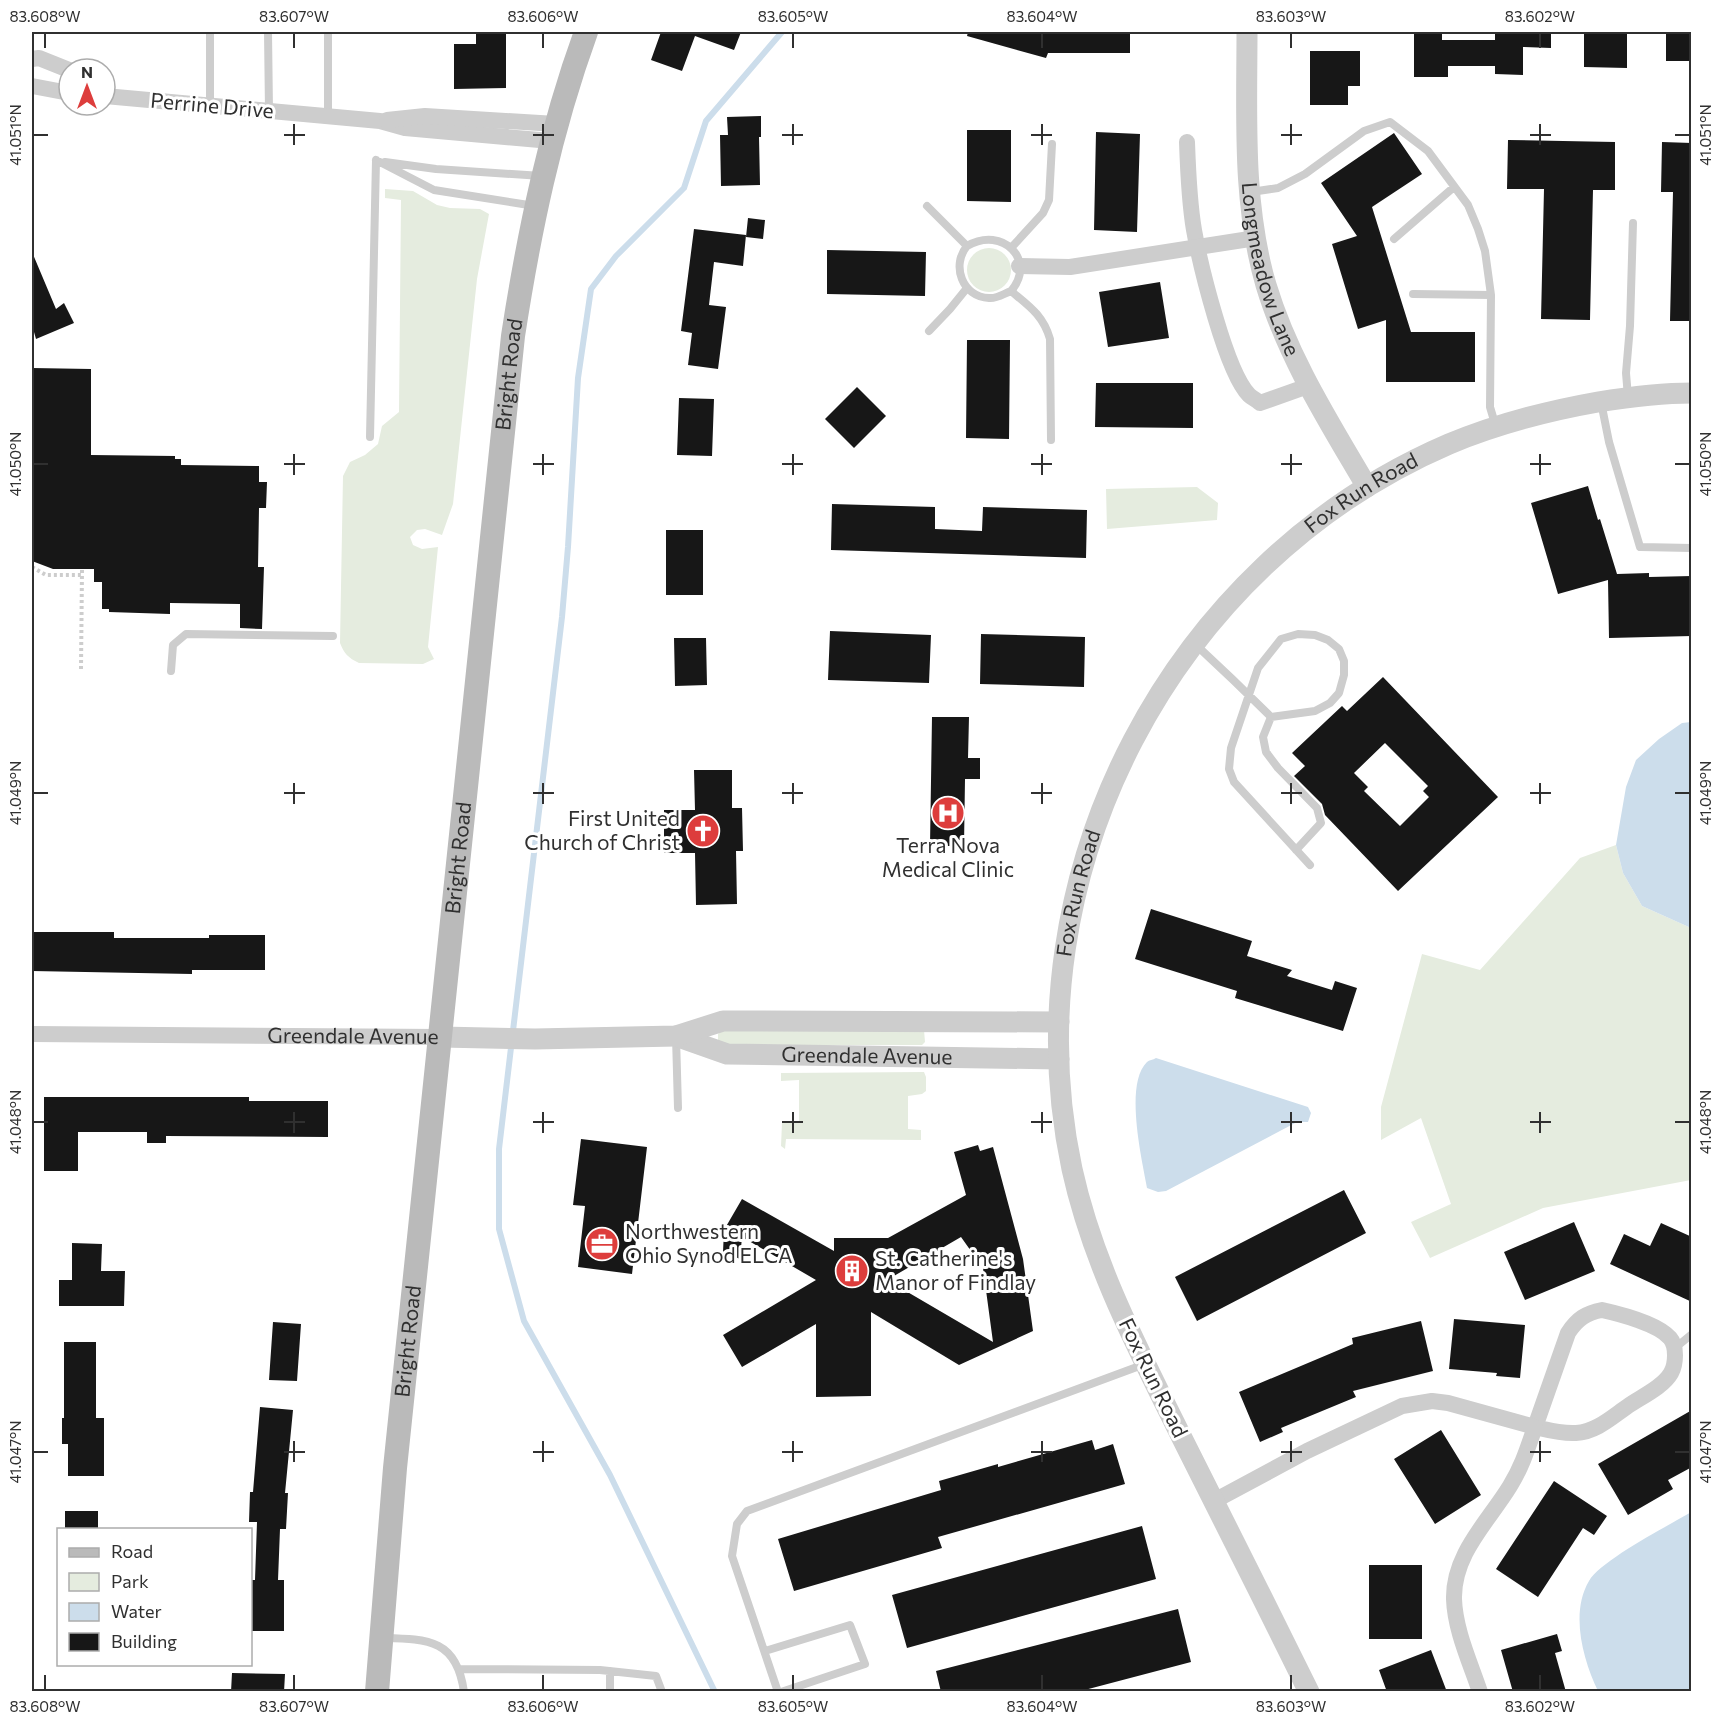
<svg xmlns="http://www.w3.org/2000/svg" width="1723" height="1723" font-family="Commissioner,sans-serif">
<rect width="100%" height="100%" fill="#fff"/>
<path fill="#e5ecdf" d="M385 189 413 191 437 205 450 208 480 209 489 214 477 279 453 504 442 535 425 529 417 530 410 537 413 545 422 549 438 547 428 647 434 659 423 664 359 663C348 658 344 653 340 643L343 476 350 462 365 455 378 444 382 426 399 412 401 200 385 198Z
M967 270a22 22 0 1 1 44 0a22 22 0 1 1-44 0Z
M1197 487 1218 503 1217 520 1107 529 1106 489Z
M1616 845 1623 873 1642 906 1691 928V1180L1543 1208 1430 1258 1411 1222 1451 1204 1421 1118 1381 1140V1107L1422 954 1480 970 1580 858Z
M723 1028 924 1030 925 1042 922 1045H725L718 1041V1034Z
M924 1072 926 1077V1091L922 1094 908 1096V1129L921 1130V1140L786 1139 785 1149 781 1146 782 1123 799 1122V1080L781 1081V1073Z"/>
<path fill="#ccddeb" d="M1691 722H1692L1691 928 1642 906 1623 873 1616 845 1626 787 1636 760 1659 739 1682 723Z
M1156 1058 1308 1107 1311 1113 1308 1122H1297L1166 1191 1158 1192 1147 1188C1142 1160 1124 1084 1147 1062 1149 1060 1153 1060 1156 1058Z
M1691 1512V1691H1598C1583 1660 1570 1613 1589 1581 1601 1560 1668 1526 1691 1512Z"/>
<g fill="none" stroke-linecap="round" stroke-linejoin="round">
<path stroke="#ccddeb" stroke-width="6" d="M715 1692 610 1475 524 1321 499 1229V1149L562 617 568 547 578 378 591 289 616 256 684 188 706 121 782 32"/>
</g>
<path fill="#171717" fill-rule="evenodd" d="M476 32H506V88L454 89V44H476Z
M661 32H741L734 50 695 36 682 71 651 60Z
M968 32H1130V53H1048L1046 58 967 36Z
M1414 32H1442V40H1495V32H1551V48L1523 47V75L1495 74V66H1448V77H1414Z
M1584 32H1627V68L1584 67Z
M1666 32H1692V61H1666Z
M1310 51H1360V86H1348V105H1310Z
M761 116V137H759L760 185 721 186 720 135H728L727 117Z
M967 130H1011V202L967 201Z
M1096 132 1140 134 1137 232 1094 230Z
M1394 133 1422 174 1372 207 1411 332H1475V382H1386V320L1358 329 1332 244 1357 236 1321 183Z
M1508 140 1615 142V190H1593L1590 320 1541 319 1544 189H1507Z
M1662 142 1692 143V321H1670L1673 192H1661Z
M748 218 765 220 763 239 746 237Z
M694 229 746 235 743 266 714 262 709 305 726 307 718 369 688 365 692 333 681 331Z
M827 250 926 252 925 296 827 294Z
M32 252 56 309 64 303 74 323 36 339 32 325Z
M1160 282 1169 338 1108 347 1099 292Z
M967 340H1010L1009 439 966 438Z
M32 368 91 369V455L175 456V459H181V465L259 466V482H267L266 508H259L258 567H264L262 629 240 628V604L170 603V614L109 612V609H102V582H94V569H53L32 561Z
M1096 383H1193V428L1095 427Z
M857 387 886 416 854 448 825 419Z
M679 398 714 399 712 456 677 455Z
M1588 486 1598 520 1600 519 1617 574 1649 573V577L1692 576V636L1609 638 1608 580 1558 594 1531 503Z
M832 504 935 507V529L982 531 983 507 1087 510 1086 558 831 550Z
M666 530H703V595H666Z
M830 631 931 635 929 683 828 680Z
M981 634 1085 637 1084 687 980 684Z
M674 638H706L707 685 675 686Z
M1383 677 1498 797 1398 891 1325 815 1322 804 1294 776 1305 766 1292 753 1342 706 1347 711ZM1385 743 1428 786 1423 791 1429 797 1400 826 1364 791 1368 787 1354 773Z
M932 717H969L968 758H980V779H965L964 846H930Z
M694 770H732V808H742L743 851H736L737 904 696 905 695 853H664V810H695Z
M1151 909 1252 941 1247 956 1292 970 1287 976 1332 990 1335 981 1357 988 1343 1031 1235 998 1237 991 1135 959Z
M32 932H114V938H209V935H265V970H192V974L32 971Z
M44 1097H249V1101H328V1137L166 1136V1143H147V1132H78V1171H44Z
M581 1139 647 1147 632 1274 578 1267 585 1206 573 1205Z
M978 1145 980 1151 993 1147 1023 1259 1033 1331 959 1365 871 1312V1396L816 1397V1324L742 1367 723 1335 816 1280 742 1237 740 1259 723 1252 724 1230 742 1199 834 1251V1238H888L966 1195 954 1152ZM961 1237 983 1268 993 1342 887 1280Z
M1344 1190 1366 1233 1197 1321 1175 1277Z
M1574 1222 1595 1271 1525 1300 1504 1252Z
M1661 1223 1692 1237V1302L1610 1264 1624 1234 1650 1246Z
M72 1243 102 1244 101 1271H125L124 1306H59V1280H72Z
M1454 1319 1525 1325 1520 1378 1496 1376 1497 1373 1449 1369Z
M1421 1321 1433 1371 1353 1391 1356 1397 1281 1428 1283 1432 1260 1442 1239 1392 1353 1344 1352 1338Z
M273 1322 301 1324 297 1381 269 1380Z
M64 1342H96V1418H104V1476H68V1444H62V1418H64Z
M260 1407 293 1410 285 1493H288L286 1529H280L278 1580H284V1631H252V1580H255L257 1522H249L250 1492H253Z
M1692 1410V1467L1668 1480 1673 1489 1628 1515 1598 1464Z
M1441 1430 1481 1495 1435 1524 1394 1459Z
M1092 1440 1095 1450 1113 1444 1125 1484 938 1537 942 1548 794 1591 778 1539 941 1490 939 1481 998 1464V1467Z
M1554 1481 1607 1516 1594 1535 1583 1528 1538 1597 1496 1569Z
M65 1511H98V1530H65Z
M1142 1526 1156 1579 907 1648 892 1595Z
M1369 1565H1422V1639H1369Z
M1178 1609 1191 1662 1077 1692H941L936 1671Z
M1557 1634 1562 1651 1555 1653 1566 1692H1513L1501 1650Z
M1431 1650 1447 1692H1387L1379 1670Z
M232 1673 285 1674 284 1692H231Z"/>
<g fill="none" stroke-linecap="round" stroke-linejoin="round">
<path stroke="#cdcdcd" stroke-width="4" stroke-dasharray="3 3" stroke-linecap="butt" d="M32 567 46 575H82
M81 669 82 569"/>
<path stroke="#cdcdcd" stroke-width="8" d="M268 32 269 111
M210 106V32
M328 116V32
M376 160 434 190 535 206
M385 162 436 169 542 176
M1251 192 1278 188 1305 174 1364 131 1390 122 1428 151 1468 205 1478 229 1485 251 1491 295 1490 407 1496 427
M927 206 967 246C1003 225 1037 261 1011 291
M1394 239 1454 187
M967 246C951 265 962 297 989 298 997 299 1003 294 1011 291 1029 306 1043 315 1050 339L1051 440
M1011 248 1043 213 1049 200 1052 144
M1413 294 1491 295
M929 331 950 309 967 288
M1628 397 1626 373 1630 326 1633 223
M1601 402 1609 442 1640 547 1692 548
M370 437 376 160
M1195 644C1221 668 1246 692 1271 717L1315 711 1330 703 1339 693 1344 675V661L1339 649 1328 640 1315 635 1298 634 1281 639 1258 668 1231 748 1229 769 1234 782 1310 865
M171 671 173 645 186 634 333 636
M1271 717 1263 737 1266 752 1278 768 1317 808 1321 823 1296 850
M676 1037 678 1108
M1675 1348 1692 1334
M384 1638C429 1639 457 1640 464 1692
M765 1651 850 1625 865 1664 781 1692
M460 1669 600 1670 656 1676 662 1692
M610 1692V1671
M778 1692 732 1556 737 1524 747 1511 1145 1364"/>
<g stroke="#cdcdcd" stroke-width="16">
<path d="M32 59 39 58 69 70"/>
<path d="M32 86 69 93"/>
<path d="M105 96 380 121 405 128 551 141"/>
<path d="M387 120 425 116 556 124"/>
<path d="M1187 142C1188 171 1189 201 1194 230 1200 264 1226 372 1249 395 1252 398 1257 400 1260 403L1308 386"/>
<path d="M1019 266 1070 267 1256 238"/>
<path id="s1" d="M32 1034 441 1037"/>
<path d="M1602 1310C1620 1314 1658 1324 1670 1338 1677 1346 1676 1364 1671 1373 1663 1387 1641 1397 1628 1406 1612 1417 1596 1432 1576 1433 1562 1434 1548 1430 1535 1427L1568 1333C1577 1319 1586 1313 1602 1310Z"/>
<path d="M1214 1501 1307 1451 1402 1406 1432 1401 1448 1403 1535 1427C1528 1447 1522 1467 1510 1486 1488 1522 1453 1554 1454 1599 1455 1630 1470 1662 1480 1692"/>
</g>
<g stroke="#cdcdcd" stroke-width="21">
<path id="s2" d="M1247 32C1247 116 1242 203 1266 285 1288 358 1329 422 1367 487"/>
<path id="s3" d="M676 1036 727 1054 1059 1059"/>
<path d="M441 1037 535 1039 676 1036 723 1021 1059 1022"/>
<path id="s4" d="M1309 1692C1267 1607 1225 1523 1182 1438 1139 1351 1093 1265 1072 1169 1009 874 1172 563 1449 444 1497 424 1547 411 1598 402 1629 397 1660 393 1692 393"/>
</g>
<path stroke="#bababa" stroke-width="24" id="s5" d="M377 1692 395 1468 513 336C529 232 550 131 586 32"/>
</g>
<path fill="none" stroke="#303030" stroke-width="2" d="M45 33V48M294 33V48M543 33V48M793 33V48M1042 33V48M1291 33V48M1540 33V48M294 124V145M543 124V145M793 124V145M1042 124V145M1291 124V145M1540 124V145M33 135H48M284 135H305M533 135H554M782 135H803M1031 135H1052M1281 135H1302M1530 135H1551M1675 135H1690M294 454V475M543 454V475M793 454V475M1042 454V475M1291 454V475M1540 454V475M33 464H48M284 464H305M533 464H554M782 464H803M1031 464H1052M1281 464H1302M1530 464H1551M1675 464H1690M294 783V804M543 783V804M793 783V804M1042 783V804M1291 783V804M1540 783V804M33 793H48M284 793H305M533 793H554M782 793H803M1031 793H1052M1281 793H1302M1530 793H1551M1675 793H1690M294 1112V1133M543 1112V1133M793 1112V1133M1042 1112V1133M1291 1112V1133M1540 1112V1133M33 1122H48M284 1122H305M533 1122H554M782 1122H803M1031 1122H1052M1281 1122H1302M1530 1122H1551M1675 1122H1690M294 1441V1462M543 1441V1462M793 1441V1462M1042 1441V1462M1291 1441V1462M1540 1441V1462M33 1452H48M284 1452H305M533 1452H554M782 1452H803M1031 1452H1052M1281 1452H1302M1530 1452H1551M1675 1452H1690M45 1675V1690M294 1675V1690M543 1675V1690M793 1675V1690M1042 1675V1690M1291 1675V1690M1540 1675V1690"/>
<defs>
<g id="hospital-disc" transform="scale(1.725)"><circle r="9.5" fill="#dd3d3c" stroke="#fff"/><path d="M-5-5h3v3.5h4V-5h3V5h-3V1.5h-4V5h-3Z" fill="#fff"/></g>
<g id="church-disc" transform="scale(1.725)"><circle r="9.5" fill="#dd3d3c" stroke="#fff"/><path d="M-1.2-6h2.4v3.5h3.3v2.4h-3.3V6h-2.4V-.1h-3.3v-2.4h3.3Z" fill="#fff"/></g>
<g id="office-disc" transform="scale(1.725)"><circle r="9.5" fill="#dd3d3c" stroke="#fff"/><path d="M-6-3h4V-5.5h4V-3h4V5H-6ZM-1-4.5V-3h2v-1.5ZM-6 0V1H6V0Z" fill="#fff"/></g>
<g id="building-disc" transform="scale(1.725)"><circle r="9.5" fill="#dd3d3c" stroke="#fff"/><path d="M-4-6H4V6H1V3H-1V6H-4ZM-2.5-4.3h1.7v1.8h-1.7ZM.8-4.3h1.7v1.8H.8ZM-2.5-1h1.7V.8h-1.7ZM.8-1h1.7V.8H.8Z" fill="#fff"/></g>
</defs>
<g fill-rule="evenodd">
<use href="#hospital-disc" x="948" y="813"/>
<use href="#church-disc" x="703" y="831"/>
<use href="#office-disc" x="602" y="1244"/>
<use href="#building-disc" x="852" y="1271"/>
</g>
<g text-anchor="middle" stroke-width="6" stroke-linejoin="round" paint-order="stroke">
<g font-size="21" fill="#303030" stroke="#fff">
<text transform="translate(212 106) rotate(5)" y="7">Perrine Drive</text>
<text dy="7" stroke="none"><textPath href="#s2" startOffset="240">Longmeadow Lane</textPath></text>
<text dy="7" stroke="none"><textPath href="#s5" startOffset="1324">Bright Road</textPath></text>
<text dy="7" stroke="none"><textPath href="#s4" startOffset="1358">Fox Run Road</textPath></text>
<text dy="7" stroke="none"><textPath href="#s5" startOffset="838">Bright Road</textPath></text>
<text dy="7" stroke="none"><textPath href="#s4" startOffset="854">Fox Run Road</textPath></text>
<text dy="7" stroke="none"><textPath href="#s1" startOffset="321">Greendale Avenue</textPath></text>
<text dy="7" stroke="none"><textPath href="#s3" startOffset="194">Greendale Avenue</textPath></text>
<text dy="7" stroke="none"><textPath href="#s5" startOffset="352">Bright Road</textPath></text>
<text transform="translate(1153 1378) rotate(64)" y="7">Fox Run Road</text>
</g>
<g font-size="21" fill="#303030" stroke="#fff" text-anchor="start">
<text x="680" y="826" text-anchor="end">First United<tspan x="680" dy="24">Church of Christ</tspan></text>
<text x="948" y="853" text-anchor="middle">Terra Nova<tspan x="948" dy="24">Medical Clinic</tspan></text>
<text x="625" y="1239">Northwestern<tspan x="625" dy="24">Ohio Synod ELCA</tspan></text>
<text x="875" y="1266">St. Catherine's<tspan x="875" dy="24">Manor of Findlay</tspan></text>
</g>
</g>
<rect width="1723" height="1723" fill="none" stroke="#ffffff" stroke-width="66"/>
<rect x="57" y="1528" width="195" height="138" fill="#ffffff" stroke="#acacac" stroke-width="1.5"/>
<rect x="69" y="1548" width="30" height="9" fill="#bababa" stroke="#acacac" stroke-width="1.5"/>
<text x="111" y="1558" font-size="18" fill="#303030">Road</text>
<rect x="69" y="1573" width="30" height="18" fill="#e5ecdf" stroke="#acacac" stroke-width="1.5"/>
<text x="111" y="1588" font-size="18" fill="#303030">Park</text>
<rect x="69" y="1603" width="30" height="18" fill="#ccddeb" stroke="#acacac" stroke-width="1.5"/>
<text x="111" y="1618" font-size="18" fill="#303030">Water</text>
<rect x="69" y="1633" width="30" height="18" fill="#171717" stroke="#acacac" stroke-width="1.5"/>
<text x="111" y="1648" font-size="18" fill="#303030">Building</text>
<g transform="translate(87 87)"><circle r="28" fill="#ffffff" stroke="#acacac" stroke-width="1.5"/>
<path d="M0-4.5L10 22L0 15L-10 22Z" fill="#dd3d3c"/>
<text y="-9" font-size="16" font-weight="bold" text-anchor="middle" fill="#303030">N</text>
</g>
<rect x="33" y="33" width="1657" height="1657" fill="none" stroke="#303030" stroke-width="2"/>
<g font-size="15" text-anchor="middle" fill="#303030">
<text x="45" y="22">83.608°W</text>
<text x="294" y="22">83.607°W</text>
<text x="543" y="22">83.606°W</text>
<text x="793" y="22">83.605°W</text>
<text x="1042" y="22">83.604°W</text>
<text x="1291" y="22">83.603°W</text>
<text x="1540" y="22">83.602°W</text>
<text transform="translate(16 135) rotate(-90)" y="5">41.051°N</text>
<text transform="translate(1706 135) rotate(-90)" y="5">41.051°N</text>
<text transform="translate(16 464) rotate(-90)" y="5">41.050°N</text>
<text transform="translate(1706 464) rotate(-90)" y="5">41.050°N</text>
<text transform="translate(16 793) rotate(-90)" y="5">41.049°N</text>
<text transform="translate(1706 793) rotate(-90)" y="5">41.049°N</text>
<text transform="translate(16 1122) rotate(-90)" y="5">41.048°N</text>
<text transform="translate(1706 1122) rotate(-90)" y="5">41.048°N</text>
<text transform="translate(16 1452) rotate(-90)" y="5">41.047°N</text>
<text transform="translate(1706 1452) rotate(-90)" y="5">41.047°N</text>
<text x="45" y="1712">83.608°W</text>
<text x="294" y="1712">83.607°W</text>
<text x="543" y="1712">83.606°W</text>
<text x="793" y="1712">83.605°W</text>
<text x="1042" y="1712">83.604°W</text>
<text x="1291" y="1712">83.603°W</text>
<text x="1540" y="1712">83.602°W</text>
</g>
</svg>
